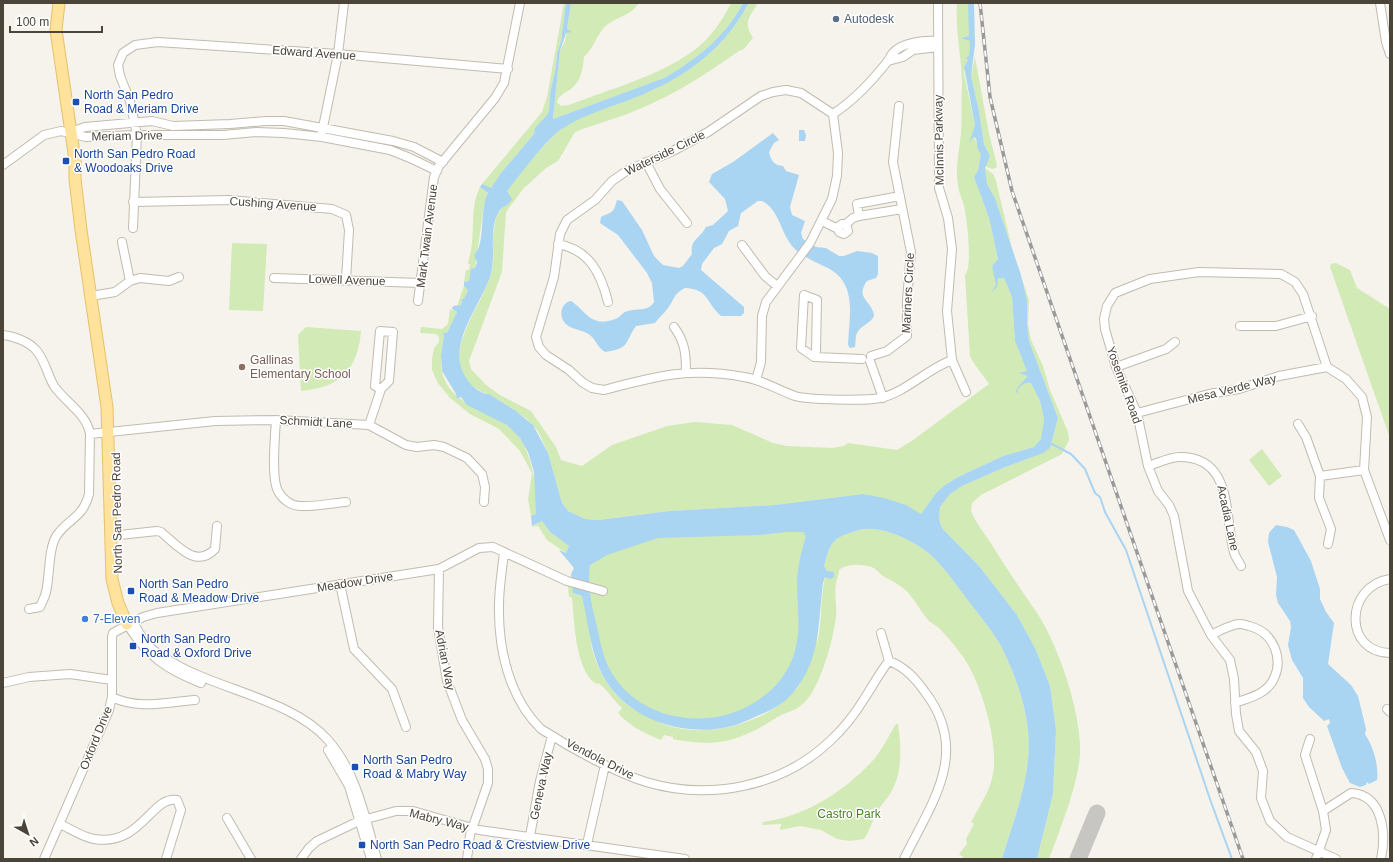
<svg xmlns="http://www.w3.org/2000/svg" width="1393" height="862" font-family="Helvetica,sans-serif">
<rect width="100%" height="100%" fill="#f6f3ec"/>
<path fill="#d2eab5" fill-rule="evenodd" d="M564 3H566L561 41 557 53 556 67 550 93 549 111C545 120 536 124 534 134L501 173 491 189 482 184 542 112 547 97Z
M571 3H639C631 15 620 16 608 24 597 32 595 47 584 57 583 67 582 77 575 85 569 93 560 92 557 102L561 106 569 105C610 89 657 77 693 51 710 39 722 21 731 3H743C726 36 696 60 664 78L553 119 560 51 565 41Z
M749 3H758C749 18 743 22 753 38L744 49 739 51C702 77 669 98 627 114 609 121 592 125 575 132L558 161 546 168 523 189 506 212 502 272 469 361 471 369 486 385 500 395 531 411 556 447 561 460 582 466 612 445 667 426 695 422 732 425 773 443 787 446 832 448 844 446 848 443 897 450 913 440 989 384C983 374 975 367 970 356L965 275C973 267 967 218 964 206 962 199 959 193 958 186 955 168 959 152 961 134 962 118 961 101 962 85 962 57 955 31 957 3H968C971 16 971 43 969 56 967 63 964 66 964 74L975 125 974 136 981 154 978 170 974 177 989 218 998 259 992 266 999 277 1004 278 1012 297 1015 341 1040 401 1044 419 1041 439 1034 447 1003 456 958 477 945 485 936 493 921 514 863 494 775 505 669 511 599 520 585 519 568 511 562 503 548 453 538 431 527 419 516 411 489 394C479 393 463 380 461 370 458 360 459 349 462 340 469 317 484 297 491 274 496 259 491 244 494 229 495 223 496 216 499 212 501 209 503 207 505 205 507 200 506 194 507 190 510 183 553 135 561 129 576 117 598 111 616 105 675 82 717 61 749 3Z
M975 57 989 134 997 165 996 168 992 169 985 166 990 156 984 144 979 111 971 76Z
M985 168 993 174 996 181 1012 248 995 198 987 184Z
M480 187 488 193 484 205 475 268H473L469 281 464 282 466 270H469L470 264H468C469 257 472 249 472 242 474 223 471 205 480 187Z
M232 243 267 244 263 311 229 310Z
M1336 263 1350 270 1357 288 1390 309V438L1330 267 1331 264Z
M1021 276 1029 300 1028 324 1031 340 1043 366 1050 390 1068 432 1069 440 1062 454 981 495 972 503 971 511C976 523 985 534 992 545 1006 568 1022 591 1037 613 1058 644 1079 708 1080 745 1082 776 1060 829 1049 859H1037L1053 794 1056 730 1050 686 1036 650 1017 615 979 566 942 528 939 519 940 507 950 494 962 486 1003 468 1028 459 1050 448 1058 418 1029 341 1027 324V300Z
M464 286 468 290 464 300 461 301V305L457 306Z
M450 309 457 312 447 333 443 334 444 336C443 348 439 361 442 373 453 411 500 410 520 438 529 450 539 491 537 506 536 509 536 511 536 515L531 516 528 499 532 473 520 451 499 429 470 414 450 398 438 383 432 370V359L434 348 439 342V337L436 334 420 333 421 327 442 329 448 324Z
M306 327 361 331C358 369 340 388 301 391L298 335Z
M1262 449 1282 476 1269 486 1249 460Z
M719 514 823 530 817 645C823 620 819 595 827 571L824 566C831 540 833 538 859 530 881 524 917 542 933 557 948 572 960 590 973 607 983 620 993 632 1001 646 1012 668 1022 694 1026 717 1036 768 1016 811 1002 859H962L963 857 959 854 967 844 966 839 974 824 971 822C981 803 994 786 994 763 995 736 984 697 972 672 964 656 952 642 940 629 937 626 933 624 930 622 922 614 917 603 910 595 902 585 893 582 883 576 880 574 877 570 874 568 863 564 848 563 839 570 839 576 837 578 836 584 834 595 837 606 836 617 833 640 821 685 805 702 793 713 787 711 776 718 739 741 717 748 673 739V737L664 735 661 740C646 734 629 726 618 713L622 708C614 701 608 691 601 685 596 681 599 686 595 683 575 669 574 619 572 597H569L568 586H573L574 593 581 596 583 544ZM590 635 602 664 639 712C612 699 592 665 590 635ZM801 683C774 721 713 739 669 726 663 724 657 721 652 718L703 726 777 705Z
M542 521 550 532 569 546 566 553 547 540 538 526 532 527Z
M896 724H898C902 752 903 782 883 803 875 812 871 829 864 839L849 841 837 839 821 830 800 826 780 830 781 824 762 825 763 822C805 817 847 790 875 758 883 748 889 735 896 724Z"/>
<path fill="#a9d4f2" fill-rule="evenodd" d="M566 3H571L567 29 572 32 566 33 560 51 553 119 664 78C696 60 726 36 743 3H749C720 56 679 81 624 102 604 109 582 116 563 128 547 138 520 175 507 191L512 199C509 206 501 206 498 213 488 233 497 257 490 277 479 309 442 349 469 382 474 388 481 394 489 394L516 411 533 425 548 453 562 503 568 511 585 519 599 520 669 511 775 505 863 494 884 498 906 505 921 514 936 493 945 485 958 477 1003 456 1034 447 1041 439 1044 419 1040 401 1031 383C1027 381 1021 385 1018 389V393L1016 392 1018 387 1028 376 1019 373 1027 371 1015 341 1012 297 1004 278H998L997 287 991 293 996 285 992 266 998 259 989 218 974 177 978 170 981 154 978 150 976 138 973 137 969 143 975 125 964 67 968 60 966 58 969 56 970 41 961 38 969 36 968 3H974L975 45 971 76 979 111 984 144 990 156 985 168 987 184 995 198 1021 275 1027 300V324L1029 341 1058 418 1050 448 1043 453 1003 468 962 486 950 494 940 507 939 519 942 528 979 566 1017 615 1036 650 1050 686 1056 730 1053 794 1037 859H1002C1016 811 1036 768 1026 717 1022 694 1012 668 1001 646 993 632 983 620 973 607 960 590 948 572 933 557 917 542 881 524 859 530 833 538 831 540 824 566L827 571 834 572V577L830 579 825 577 823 583C818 621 821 657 796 689 786 703 772 710 757 716 748 720 738 725 728 727 685 737 630 720 606 681 590 655 589 624 582 596L573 593 571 574 574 568 559 550 566 553 569 546 550 532 542 521 532 526 531 516 536 514 534 472 528 452 520 438 507 425 467 405 461 397 457 399 456 394 442 371 441 356 444 336 443 333H447L457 312 452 309 453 306 461 305 462 299H464L468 290 464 286V282L469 281 471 269 475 268 477 262 474 255C486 245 479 209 488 193L480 187 482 184 491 188 501 173 534 134 535 128 547 115 549 111 550 93 556 67 557 53 561 41ZM786 532H803L806 536C801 552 797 569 797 586 798 621 804 648 781 679 767 698 740 713 717 717 679 723 638 711 615 678 604 663 601 645 597 627 592 607 587 586 590 565L607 555 658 538 760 535Z
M799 130H804L806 135 805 141H799Z
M773 133 779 140 774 143 769 152C771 161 774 165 783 166L786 171 799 175 790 207 792 215 805 221 801 233 803 239 816 247 826 248 839 256H844L857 251 872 253 878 256V274L876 278 867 281C854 299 873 301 874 316 870 324 861 325 857 333 855 337 856 342 855 347L850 348 848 345C849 316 858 284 828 268 817 263 803 257 794 248 781 235 780 210 762 201H758L741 213 738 226 729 231 722 244 714 248 702 264 701 270 744 307V313L741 316H721C706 303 709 289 685 288 673 294 675 299 668 308 664 314 659 317 655 323L636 326C624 343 631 348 605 352 598 348 596 340 590 335 583 330 574 330 567 325 558 318 560 303 571 301 586 311 591 328 615 319 620 318 622 312 628 311 637 308 648 312 654 302L652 283 647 273 618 235 600 223 601 217C613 211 613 214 617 200L622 201 642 230 654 256 663 265 679 268 683 266 692 254C690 239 699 240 706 227L713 225 728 211 725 199 709 182 712 174 733 162Z
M1276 525 1287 527 1294 530 1311 561 1320 589V599L1326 612 1334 623 1328 664 1351 685 1358 696 1366 729 1365 734C1373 746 1379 765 1377 780L1369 784 1367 782 1366 785 1360 787 1350 783 1342 768 1327 726 1330 723 1329 719 1324 721 1309 707 1303 698V678L1292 660 1288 645 1291 627 1290 621 1278 603 1276 595 1277 577 1268 542 1269 533Z"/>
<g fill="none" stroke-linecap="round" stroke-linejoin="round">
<path stroke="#a9d4f2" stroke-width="2" d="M1050 443 1071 454 1085 469 1095 493 1100 497 1105 512 1126 550 1211 802 1232 859"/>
<path stroke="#c8c6c3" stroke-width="17" d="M1078 859 1097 813"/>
<g stroke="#c2bbae" stroke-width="10">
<path id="minor" d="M938 3 939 188 948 218 952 249 947 311 952 360 966 392
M1380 3 1386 42 1390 54
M888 61 903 57 913 50 938 47
M833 114 801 93 786 90 773 92 761 96 708 132 671 152 628 170 612 181 595 200 567 220 560 234 554 277 536 337 539 347 546 355 569 370 582 382 592 388 604 390C657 376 689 367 744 377 763 380 778 390 795 396 809 400 866 401 880 398 905 393 927 369 952 360
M833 114C853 101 872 81 887 62 889 60 890 57 892 54 901 42 925 40 938 41
M71 132 85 127 152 121 173 126 230 124 266 121H284L393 141 414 147 443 162
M322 132 338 54 344 3
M646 162 660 189 687 223
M3 165 44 135 61 131 86 137 137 135H223L256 132 284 133 322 137 390 150 410 158 437 171
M133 202 229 200 332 209 346 215 349 230 346 280
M859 216 857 204 900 196
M822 221 838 229
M846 224 848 231 844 234 839 232 838 227 842 224H846L853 218 859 216 902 209
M133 228 137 135 130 101 120 76 118 65 123 53 135 45 158 42 338 54 508 69
M122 242 130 281
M558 244C590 250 601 274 608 302
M742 245 765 276 777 286
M274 278 420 283
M91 296 115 292 130 281 140 278 169 281 179 277
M418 301 434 177 439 166 495 98 504 83 520 3
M1240 326H1276L1312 316
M674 327C685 342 686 354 686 372
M3 335C14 336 29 342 36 350 45 360 47 374 54 386 65 402 87 414 90 434L89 494C83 518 69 518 57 535 48 548 50 576 46 592 45 597 42 602 40 607L29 609
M871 356 887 351 907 336V300L911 252 893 162 899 106
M814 357 816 351 817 300 804 295 801 348 814 357 862 359
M870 361 883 398
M1116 367 1166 349 1175 342
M756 380 761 362 762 316 766 302 810 243 832 199 837 176 838 153 833 114
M1137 413 1209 394 1239 389 1279 376 1327 367
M276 420C275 436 271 478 278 491 282 499 291 506 300 506 315 507 332 503 346 502
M1298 424 1306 437 1320 476 1319 498 1331 529 1328 544
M369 425 381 389 389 381 393 332 380 331 375 386 381 389
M90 434 215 421 276 420 369 425 406 445 417 447 434 445 444 447 467 458 482 474 485 487 484 502
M1148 466C1158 463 1170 457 1180 457 1234 457 1224 517 1234 552 1235 557 1239 561 1241 566
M1320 476 1364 470
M110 536 157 531 161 532C178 546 196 569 215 549L217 526
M504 553C502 570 499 588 499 605 498 648 509 698 541 729 569 747 614 772 646 782 709 801 782 787 830 741 843 729 855 714 864 699 873 686 879 673 889 661
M439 569 438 627 447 681 462 720 485 759 488 769V783L470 835 467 859
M1390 579C1345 586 1343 652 1390 653
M340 584 354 649 392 689 406 727
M133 622C138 631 143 641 152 649 155 652 160 654 164 657 212 690 290 697 328 740 357 773 365 818 377 859
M127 624C147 656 166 669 201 683
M881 633 889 661C905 667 915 678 925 692 971 752 932 802 904 859
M1211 635C1219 631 1231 624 1240 624 1242 624 1246 625 1249 626 1274 632 1285 660 1272 682 1264 695 1248 698 1235 703
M3 683 29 677 70 674 112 680
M112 697C138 710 167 702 195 700
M1387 709 1390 712
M1310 739 1305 755 1323 811 1326 830 1316 859
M328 750 349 786 371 859
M1323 811 1351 793C1384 795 1386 835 1381 859
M227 818 251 859
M60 824C71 829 82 837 94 839 141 847 152 795 177 800L181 810 166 859
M530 836 540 781 552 736
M587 844 605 765
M44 859 109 710 112 697V637L113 633 143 617 157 613 439 569 479 548 493 547 567 581 603 591
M301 859 309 848 317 841 359 821 396 811H413L479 830 685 859
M1336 859 1287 837 1270 821 1261 798 1263 771 1256 752 1239 731 1236 714 1234 679 1230 660 1211 635 1188 591 1174 516 1169 505 1158 491 1148 466 1137 413 1116 367 1105 329 1104 319 1107 306 1115 293 1150 279 1199 272 1281 274 1295 282 1303 294 1327 367 1346 379 1362 397 1367 417 1364 470 1390 540"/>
</g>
<g stroke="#e6c16a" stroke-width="13">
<path id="major" d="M59 3 56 30 75 160V179L81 230 107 407 112 579 118 603 127 624"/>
</g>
<use href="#minor" stroke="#fff" stroke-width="8"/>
<use href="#major" stroke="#ffe39c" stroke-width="11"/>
<g stroke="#9a9a9a" stroke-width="3.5">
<path id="rail" d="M980 3 990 97 1012 191 1243 859"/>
</g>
<use href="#rail" stroke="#fff" stroke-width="2" stroke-dasharray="6" stroke-linecap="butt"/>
</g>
<circle fill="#5c6f8a" stroke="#fff" stroke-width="1.5" cx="836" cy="19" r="4"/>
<g fill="#1a4fb4" stroke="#fff" stroke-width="1.5">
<rect x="72" y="98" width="8" height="8" rx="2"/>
<rect x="62" y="157" width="8" height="8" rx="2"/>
<rect x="127" y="587" width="8" height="8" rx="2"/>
<rect x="129" y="642" width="8" height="8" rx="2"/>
<rect x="351" y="763" width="8" height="8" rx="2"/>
<rect x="358" y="841" width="8" height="8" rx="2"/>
</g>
<circle fill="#8d6e63" stroke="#fff" stroke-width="1.5" cx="242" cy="367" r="4"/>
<circle fill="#3f7fe0" stroke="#fff" stroke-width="1.5" cx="85" cy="619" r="4"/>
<g text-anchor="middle" stroke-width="3" stroke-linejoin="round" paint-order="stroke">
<g font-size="12" fill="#4e5e75" stroke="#fff" text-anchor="start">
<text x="844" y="23">Autodesk</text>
</g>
<g font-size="12" fill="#4b4439" stroke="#fff">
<text transform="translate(314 53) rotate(4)" y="4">Edward Avenue</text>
<text transform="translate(127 136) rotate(-1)" y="4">Meriam Drive</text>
<text transform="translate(939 140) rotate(-91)" y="4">McInnis Parkway</text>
<text transform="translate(665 153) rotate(-26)" y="4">Waterside Circle</text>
<text transform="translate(273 204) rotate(4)" y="4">Cushing Avenue</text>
<text transform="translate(427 236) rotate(-83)" y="4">Mark Twain Avenue</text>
<text transform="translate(347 280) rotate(2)" y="4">Lowell Avenue</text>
<text transform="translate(908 293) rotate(-87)" y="4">Mariners Circle</text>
<text transform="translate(1124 385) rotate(70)" y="4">Yosemite Road</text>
<text transform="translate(1232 389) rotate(-14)" y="4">Mesa Verde Way</text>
<text transform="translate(316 422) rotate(3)" y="4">Schmidt Lane</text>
<text transform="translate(117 513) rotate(-91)" y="4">North San Pedro Road</text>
<text transform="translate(1228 518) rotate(78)" y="4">Acadia Lane</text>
<text transform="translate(355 582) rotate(-9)" y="4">Meadow Drive</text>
<text transform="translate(445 660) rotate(79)" y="4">Adrian Way</text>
<text transform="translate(96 738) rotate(-68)" y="4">Oxford Drive</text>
<text transform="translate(600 759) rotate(27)" y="4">Vendola Drive</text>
<text transform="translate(541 786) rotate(-78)" y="4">Geneva Way</text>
<text transform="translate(439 820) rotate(14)" y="4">Mabry Way</text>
</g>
<g font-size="12" fill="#164399" stroke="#fff" text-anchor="start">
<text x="84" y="99">North San Pedro<tspan x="84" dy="14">Road &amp; Meriam Drive</tspan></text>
<text x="74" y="158">North San Pedro Road<tspan x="74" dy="14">&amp; Woodoaks Drive</tspan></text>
<text x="139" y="588">North San Pedro<tspan x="139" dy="14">Road &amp; Meadow Drive</tspan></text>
<text x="141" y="643">North San Pedro<tspan x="141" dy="14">Road &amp; Oxford Drive</tspan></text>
<text x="363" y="764">North San Pedro<tspan x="363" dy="14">Road &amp; Mabry Way</tspan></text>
<text x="370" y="849">North San Pedro Road &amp; Crestview Drive</text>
</g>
<g font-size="12" fill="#785e54" stroke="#fff" text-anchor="start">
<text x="250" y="364">Gallinas<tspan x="250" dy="14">Elementary School</tspan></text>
</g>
<g font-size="12" fill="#366cbe" stroke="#fff" text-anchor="start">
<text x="93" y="623">7-Eleven</text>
</g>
<g font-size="12" fill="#4a7f2a" stroke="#fff">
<text x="849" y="818">Castro Park</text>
</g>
</g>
<rect width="1393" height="862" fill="none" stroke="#4b4439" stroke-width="8"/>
<g transform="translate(28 834) rotate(141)" stroke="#ffffff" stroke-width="3" paint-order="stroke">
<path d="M0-3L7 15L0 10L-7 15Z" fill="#4b4439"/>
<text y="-6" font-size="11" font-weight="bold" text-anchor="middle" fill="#4b4439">N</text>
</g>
<path d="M10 26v6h92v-6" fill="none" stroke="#4b4439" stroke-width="2"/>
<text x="16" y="26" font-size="12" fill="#4b4439" stroke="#ffffff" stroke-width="3" paint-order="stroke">100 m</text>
</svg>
